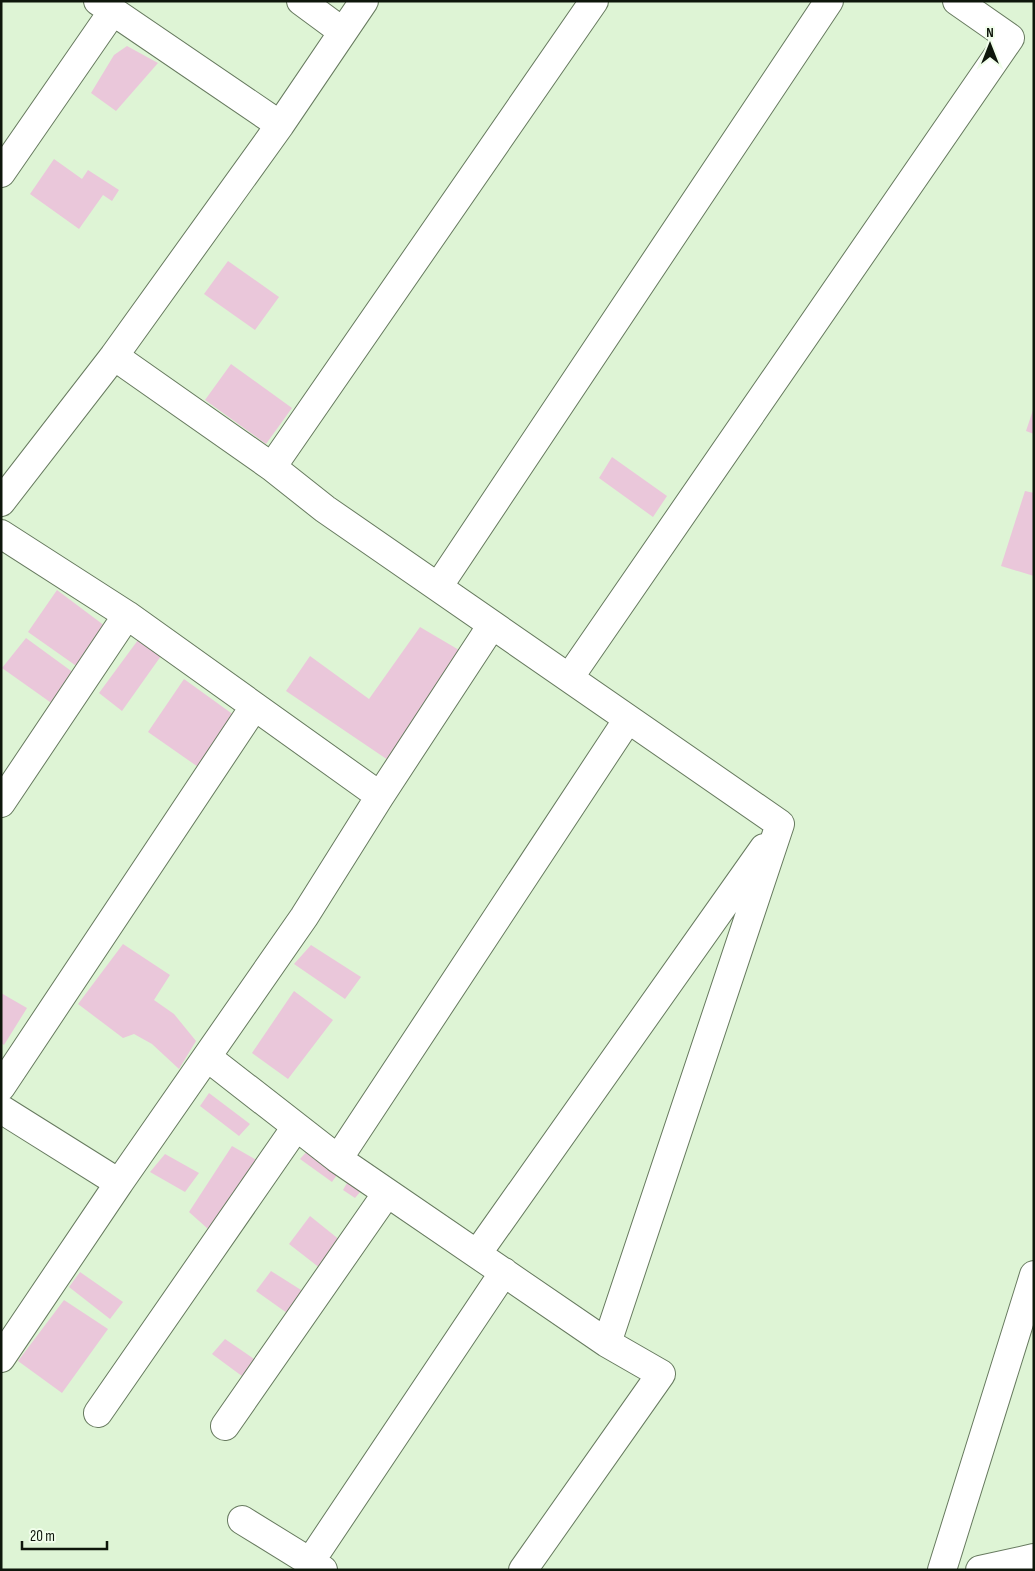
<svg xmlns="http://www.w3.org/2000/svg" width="1035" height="1571" font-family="'Sofia Sans Condensed',sans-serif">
<rect width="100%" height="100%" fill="#def4d5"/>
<path fill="#eac7da" d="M127 46 158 63 116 111 91 93 114 55Z
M54 159 82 179 88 170 119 190 112 201 103 195 79 229 30 194Z
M228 261 279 297 255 330 204 294Z
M231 364 292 408 266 444 205 400Z
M1034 407V434L1026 431Z
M612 457 667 496 653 517 599 478Z
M1025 491 1034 493V576L1001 566Z
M57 590 109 629 82 670 28 632Z
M420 627 459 650 388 760 286 691 310 656 369 699Z
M26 638 78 676 57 707 2 668Z
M138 640 161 656 122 711 99 693Z
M184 679 238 718 201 769 148 732Z
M123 944 170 975 154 1000 174 1014 196 1041 179 1069 152 1044 134 1034 123 1038 78 1004Z
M311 945 361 977 345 999 294 964Z
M294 991 333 1020 288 1079 252 1053Z
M1 993 27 1008 4 1045 1 1043Z
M209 1093 250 1124 239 1136 200 1106Z
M232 1146 265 1165 217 1237 189 1212Z
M309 1149 341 1169 332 1182 300 1159Z
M165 1154 199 1173 185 1192 150 1172Z
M351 1176 366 1185 355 1198 343 1190Z
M310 1216 346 1245 325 1272 289 1244Z
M271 1271 309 1295 294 1318 256 1291Z
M80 1272 123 1302 110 1319 69 1287Z
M64 1300 108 1329 62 1393 18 1361Z
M225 1339 260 1363 250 1382 212 1354Z"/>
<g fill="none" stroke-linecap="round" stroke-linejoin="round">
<g stroke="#677a5f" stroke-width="30">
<path id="minor" d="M98 1 280 125
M301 1 343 32
M1 173 113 11
M114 356 272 467 325 509 780 824 607 1343
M272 467 594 1
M1 502 114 356 280 125 364 1
M1 534 127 615 1 803
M438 587 829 1
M569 678 1010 38 957 1
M380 796 492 625
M207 1057 338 1159
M1 1087 254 707
M1 1109 119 1183 1 1358
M119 1183 304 917 380 796 127 615
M477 1254 764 848
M98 1413 296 1127
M225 1426 387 1193
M242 1520 323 1570
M310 1562 504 1272
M523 1570 661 1374 607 1343 338 1159 628 719
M942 1570 1034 1275
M980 1570 1034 1558"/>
</g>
<use href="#minor" stroke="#fff" stroke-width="28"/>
</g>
<rect width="1035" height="1571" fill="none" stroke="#0e160b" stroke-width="5"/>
<g transform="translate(990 45)" stroke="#f1feeb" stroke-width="4" paint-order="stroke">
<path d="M0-4L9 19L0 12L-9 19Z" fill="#0e160b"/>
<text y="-8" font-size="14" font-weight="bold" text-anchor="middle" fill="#0e160b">N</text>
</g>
<path d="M22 1541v8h85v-8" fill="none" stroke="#0e160b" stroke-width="2.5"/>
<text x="30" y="1541" font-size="15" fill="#0e160b" stroke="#f1feeb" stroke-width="4" paint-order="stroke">20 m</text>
</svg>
